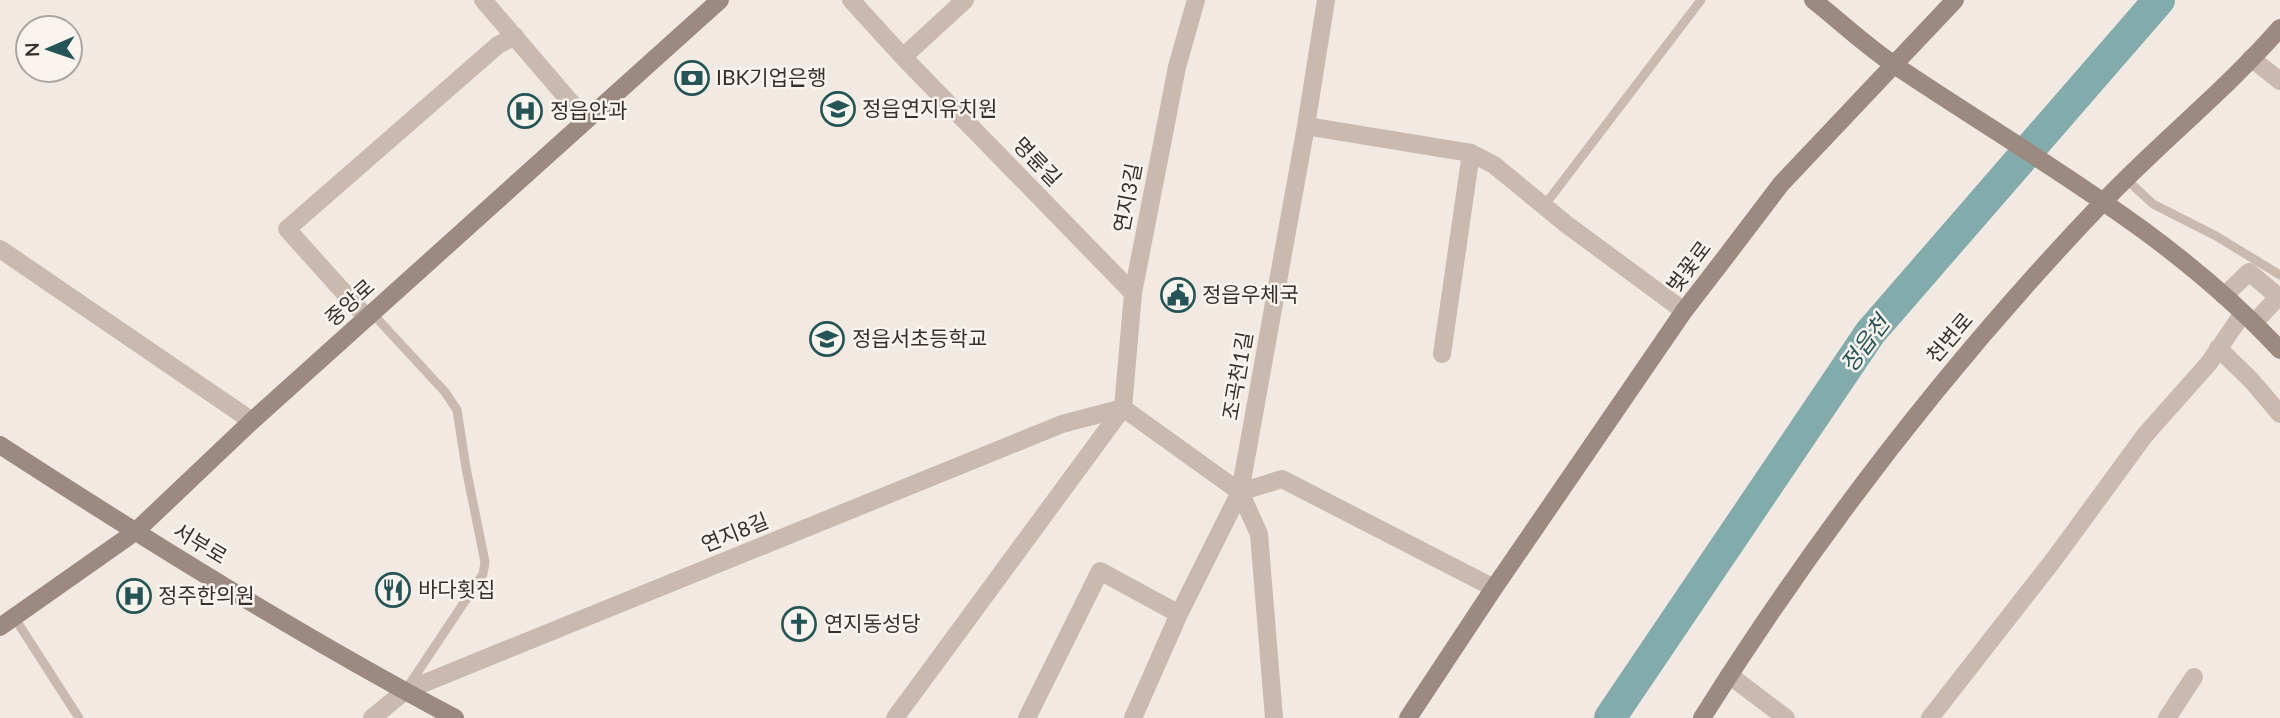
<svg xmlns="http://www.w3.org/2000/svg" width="2280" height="718" font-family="Lato,'Noto Sans KR',sans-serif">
<rect width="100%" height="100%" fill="#f1e9e2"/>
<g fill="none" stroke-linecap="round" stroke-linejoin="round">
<path stroke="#83abac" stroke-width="32" d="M1610 718 1870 333 2159 0"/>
<path stroke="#c9b9ae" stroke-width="9" d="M2126 179 2153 204 2216 236 2280 275
M1544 206 1701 0
M372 313 445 392 457 410 466 468 485 562 483 574 409 685
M14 617 79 718"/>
<path stroke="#c9b9ae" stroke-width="18" d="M483 0 586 120
M851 0 903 57 1133 293
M903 57 965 0
M2251 58 2280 81
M1306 126 1471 153 1494 165 1566 224 1684 311
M0 249 252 421
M2224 296 2249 272 2280 298
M367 318 287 229 498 45 515 36
M2254 323 2279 296
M2218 348 2251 380 2280 414
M1442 354 1471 153
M1240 492 1282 479 1494 588
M1729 675 1786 718
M372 718 405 691 1062 424 1123 408 1240 492
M895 718 1123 408 1133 293 1177 67 1196 0
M1027 718 1100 571 1179 614
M1133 718 1179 614 1240 492
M1274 718 1259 534 1240 492 1306 126 1326 0
M1930 718 2055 558 2145 435 2209 363 2243 313
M2167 718 2194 677"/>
<path stroke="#9c8980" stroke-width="18" d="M1813 0C1841 22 1867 47 1896 66 2028 155 2171 232 2280 350
M0 445C148 541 299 635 455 718
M0 627 135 532 252 421 720 0
M1408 718 1494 588 1684 311 1724 259 1781 184 1955 0
M1702 718C1818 533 1952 360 2103 202 2160 142 2226 90 2280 28"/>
</g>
<defs>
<g id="bank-ring" transform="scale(1.75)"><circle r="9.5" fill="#f9f4ee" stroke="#255456" stroke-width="1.5"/><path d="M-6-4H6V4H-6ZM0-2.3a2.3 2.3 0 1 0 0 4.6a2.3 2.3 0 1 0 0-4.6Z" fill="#255456"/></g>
<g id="school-ring" transform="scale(1.75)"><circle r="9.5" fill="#f9f4ee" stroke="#255456" stroke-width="1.5"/><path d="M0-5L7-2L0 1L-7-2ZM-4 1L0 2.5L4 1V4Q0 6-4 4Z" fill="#255456"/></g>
<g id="hospital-ring" transform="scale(1.75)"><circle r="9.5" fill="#f9f4ee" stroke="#255456" stroke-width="1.5"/><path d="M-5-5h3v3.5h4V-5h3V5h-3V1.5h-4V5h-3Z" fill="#255456"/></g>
<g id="civic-ring" transform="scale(1.75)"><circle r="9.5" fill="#f9f4ee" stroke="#255456" stroke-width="1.5"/><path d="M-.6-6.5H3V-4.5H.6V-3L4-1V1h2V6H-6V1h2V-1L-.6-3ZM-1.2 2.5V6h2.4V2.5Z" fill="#255456"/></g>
<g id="restaurant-ring" transform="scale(1.75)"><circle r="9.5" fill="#f9f4ee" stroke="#255456" stroke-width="1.5"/><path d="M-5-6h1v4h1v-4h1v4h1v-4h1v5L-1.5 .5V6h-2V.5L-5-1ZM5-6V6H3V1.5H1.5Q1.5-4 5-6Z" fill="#255456"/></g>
<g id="church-ring" transform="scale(1.75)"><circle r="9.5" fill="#f9f4ee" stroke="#255456" stroke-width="1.5"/><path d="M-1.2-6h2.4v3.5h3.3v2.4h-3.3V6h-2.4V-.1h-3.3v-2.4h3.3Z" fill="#255456"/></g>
</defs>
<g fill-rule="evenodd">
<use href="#bank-ring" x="692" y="78"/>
<use href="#school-ring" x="838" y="109"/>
<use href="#hospital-ring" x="525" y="111"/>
<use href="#civic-ring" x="1178" y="295"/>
<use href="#school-ring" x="827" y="339"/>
<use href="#restaurant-ring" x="393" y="590"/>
<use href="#hospital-ring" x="134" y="596"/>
<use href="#church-ring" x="799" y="624"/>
</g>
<g text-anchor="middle" stroke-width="5" stroke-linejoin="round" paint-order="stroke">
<g font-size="21" fill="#382f2c" stroke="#f9f4ee" text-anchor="start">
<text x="716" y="85">IBK기업은행</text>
<text x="862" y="116">정읍연지유치원</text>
<text x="550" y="118">정읍안과</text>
<text x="1202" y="302">정읍우체국</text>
<text x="852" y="346">정읍서초등학교</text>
<text x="418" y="597">바다횟집</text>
<text x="158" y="603">정주한의원</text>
<text x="824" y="631">연지동성당</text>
</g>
<g font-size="21" fill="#382f2c" stroke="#f9f4ee">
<text transform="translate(1037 162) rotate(46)" y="7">명륜길</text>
<text transform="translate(1128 198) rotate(-79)" y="7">연지3길</text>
<text transform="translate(1689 267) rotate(-53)" y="7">벚꽃로</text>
<text transform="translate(350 303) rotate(-42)" y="7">중앙로</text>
<text transform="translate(1950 338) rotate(-49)" y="7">천변로</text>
<text transform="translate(1238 376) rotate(-80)" y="7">조곡천1길</text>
<text transform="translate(735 533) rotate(-22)" y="7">연지8길</text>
<text transform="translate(200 544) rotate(31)" y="7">서부로</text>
</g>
<g font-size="23" font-style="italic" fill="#255456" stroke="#f9f4ee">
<text transform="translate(1865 344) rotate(-53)" y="8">정읍천</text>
</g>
</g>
<g transform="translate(49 49) rotate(268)"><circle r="33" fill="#f9f4ee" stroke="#aca5a0" stroke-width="2"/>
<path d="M0-5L12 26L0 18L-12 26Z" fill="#255456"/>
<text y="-10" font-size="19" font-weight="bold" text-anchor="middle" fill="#382f2c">N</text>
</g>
</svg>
